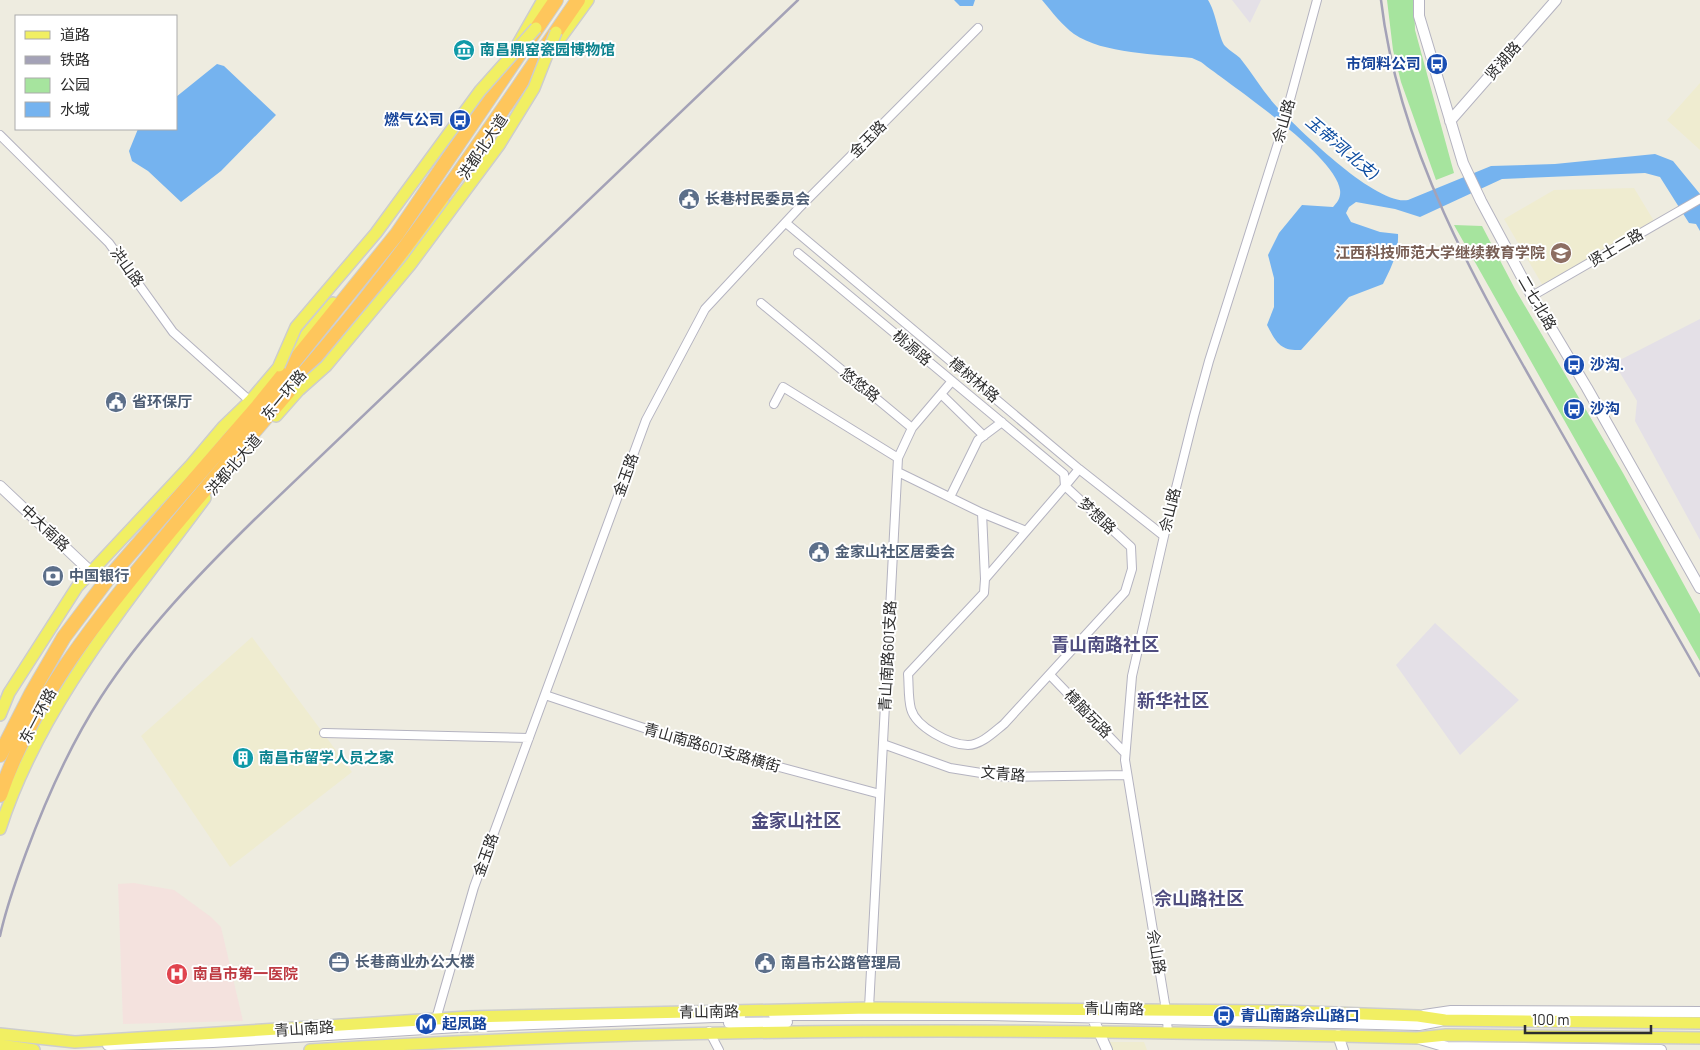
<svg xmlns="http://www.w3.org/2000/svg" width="1700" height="1050" font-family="Barlow,'Noto Sans SC',sans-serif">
<rect width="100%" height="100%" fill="#eeece0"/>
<path fill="#e4e0e7" d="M1232 0H1261L1250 23Z
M1700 319V540L1635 421 1637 401 1614 363Z
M1435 623 1519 700 1460 755 1396 665Z"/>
<path fill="#efecd0" d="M1700 83V150L1667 120Z
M1634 188 1654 221 1543 286 1504 219 1554 190Z
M252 637 352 772 230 867 141 736Z
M1108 1042H1144L1147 1050H1112Z"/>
<path fill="#f4e2de" d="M134 883 174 890 211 917 221 927 243 1021 123 1024 118 884Z"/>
<path fill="#a6e49e" d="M1387 0H1414L1415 30 1454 173 1436 180 1401 82 1393 50Z
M1454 225 1482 226 1515 289 1623 473 1700 614V661Z"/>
<path fill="#75b3ef" d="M954 0H975L973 6H960Z
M1042 0H1208C1216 12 1219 39 1225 46 1230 51 1236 54 1240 58 1253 74 1263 92 1277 107 1300 130 1376 206 1408 200L1491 166 1555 164 1655 154 1673 161 1700 194V231L1696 224 1689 223 1660 177 1645 173 1502 179 1420 217 1395 209 1356 202 1349 207 1346 213 1351 222 1380 232 1398 234C1399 252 1391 268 1383 284L1349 297 1301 350C1280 351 1276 342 1267 325L1274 307V278L1268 255 1279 233 1302 205 1333 207C1338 202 1341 197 1340 190 1336 155 1230 85 1201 62L1192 58C1158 54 1103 54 1074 34 1062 25 1052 12 1042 0Z
M217 64 224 66 276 115 221 171 181 202 148 171 132 161 129 151 138 129H176V97Z"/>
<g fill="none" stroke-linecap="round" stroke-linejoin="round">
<g stroke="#b4b3c0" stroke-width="10">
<path id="street" d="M0 135 109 243 173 332 250 401
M786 223 1079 469 1164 536
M798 253 1064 474 1065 486
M1532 296 1700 199
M761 303 912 428 952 381
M941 394 984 436
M774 404 783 387 898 458 869 1008
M898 458 912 428
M898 472 982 513 1026 531
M1065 486 1131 547 1132 569 1125 592 1004 724C994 732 981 745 968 745 950 745 916 727 911 709 908 698 909 685 908 674L984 593 985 579Z
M1065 486 1079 469
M950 497 978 440 1002 422
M982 513 985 579
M1050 675 1125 753
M545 695 686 742 880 794
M324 733 529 738
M883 744 950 768 1006 777 1127 775
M436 1019 474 887 646 420 705 309 798 209 978 28
M709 1031 719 1050
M1168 1032 1166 1010 1125 760 1132 676 1164 536 1194 416 1209 361 1279 140 1317 0"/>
</g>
<g stroke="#b4b3c0" stroke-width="12">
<path id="secondary" d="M1419 0V16L1463 163 1481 201 1532 296 1587 388 1700 588
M1450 121 1556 0
M0 486 90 571
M1090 1012 1107 1050
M774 1015H989L1419 1025 1440 1021
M1424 1015 1451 1011 1700 1012
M729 1023 787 1022
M1338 1035 1343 1050
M1420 1039 1447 1047 1661 1050
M108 1045 213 1042 458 1027 740 1016"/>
</g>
<g stroke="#cdcdcd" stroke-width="14">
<path id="primary" d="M518 44 543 0
M551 51 588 0
M372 302 413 252 444 204
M276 416 305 383
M0 715 9 693 77 587 191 465 223 427 250 401 333 303
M0 829C40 705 128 602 205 498
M0 1034 75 1042 468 1017 869 1008 1281 1011 1418 1016 1445 1020 1700 1023
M0 1045 34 1050
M310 1050C679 1026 1048 1028 1417 1038L1446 1035 1700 1038"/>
</g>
<g stroke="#cdcdcd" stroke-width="16">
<path id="highway" d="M0 755 31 694 64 637 107 580 258 406 397 234 556 0
M0 795C31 703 91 627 152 553 216 474 285 397 350 318 432 217 504 107 578 0"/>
</g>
<use href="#street" stroke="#fff" stroke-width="8"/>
<use href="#secondary" stroke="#fff" stroke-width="10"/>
<use href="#primary" stroke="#f1ef63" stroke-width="11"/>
<use href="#highway" stroke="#fec65c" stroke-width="14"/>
<path stroke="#a4a2b7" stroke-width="2.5" d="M1381 0C1399 153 1481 292 1556 423 1604 507 1652 592 1700 676
M0 936C6 908 16 880 26 853 46 799 70 745 101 697 143 632 199 574 254 520L798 0"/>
<g stroke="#cdcdcd" stroke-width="14" stroke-linecap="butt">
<path id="primary-bridge" d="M279 366 296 327 376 233 480 91 536 28
M299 390 326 366 410 265 499 145 534 88 556 32"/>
</g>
<use href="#primary-bridge" stroke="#f1ef63" stroke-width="11"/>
</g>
<defs>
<g id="museum-disc" transform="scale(1.125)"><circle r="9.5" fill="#0f9aa8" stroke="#fff"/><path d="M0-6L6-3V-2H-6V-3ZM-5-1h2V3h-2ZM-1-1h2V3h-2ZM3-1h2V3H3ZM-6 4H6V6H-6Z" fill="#fff"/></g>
<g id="bus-disc" transform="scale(1.125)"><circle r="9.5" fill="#1a4fb4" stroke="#fff"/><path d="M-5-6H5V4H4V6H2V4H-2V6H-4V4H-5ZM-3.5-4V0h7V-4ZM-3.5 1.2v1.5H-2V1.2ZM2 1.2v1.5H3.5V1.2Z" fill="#fff"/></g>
<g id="civic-disc" transform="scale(1.125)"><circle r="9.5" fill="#5c6f8a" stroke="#fff"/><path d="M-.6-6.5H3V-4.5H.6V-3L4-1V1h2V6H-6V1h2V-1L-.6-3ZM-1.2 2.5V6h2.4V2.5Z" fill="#fff"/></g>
<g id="university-disc" transform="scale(1.125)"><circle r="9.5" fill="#8d6e63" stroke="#fff"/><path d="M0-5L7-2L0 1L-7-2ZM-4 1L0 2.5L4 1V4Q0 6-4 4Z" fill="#fff"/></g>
<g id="bank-disc" transform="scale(1.125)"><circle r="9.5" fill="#5c6f8a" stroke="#fff"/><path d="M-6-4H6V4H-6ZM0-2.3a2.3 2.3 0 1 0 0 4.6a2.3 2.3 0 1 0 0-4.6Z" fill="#fff"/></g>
<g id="building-disc" transform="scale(1.125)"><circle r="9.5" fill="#0f9aa8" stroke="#fff"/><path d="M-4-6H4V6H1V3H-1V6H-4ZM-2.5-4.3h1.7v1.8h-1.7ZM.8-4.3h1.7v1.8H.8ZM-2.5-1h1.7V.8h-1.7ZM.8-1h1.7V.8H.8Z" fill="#fff"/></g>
<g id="office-disc" transform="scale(1.125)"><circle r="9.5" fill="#5c6f8a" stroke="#fff"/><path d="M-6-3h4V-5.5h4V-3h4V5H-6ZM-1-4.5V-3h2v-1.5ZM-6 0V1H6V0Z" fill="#fff"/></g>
<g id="hospital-disc" transform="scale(1.125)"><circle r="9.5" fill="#e0444e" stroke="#fff"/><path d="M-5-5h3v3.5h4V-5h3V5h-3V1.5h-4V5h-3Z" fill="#fff"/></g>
<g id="metro-disc" transform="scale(1.125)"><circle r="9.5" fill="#1a4fb4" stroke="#fff"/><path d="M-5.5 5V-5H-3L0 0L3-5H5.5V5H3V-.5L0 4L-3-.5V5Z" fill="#fff"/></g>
</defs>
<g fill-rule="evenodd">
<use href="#museum-disc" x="464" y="50"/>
<use href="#bus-disc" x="1437" y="64"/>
<use href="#bus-disc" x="460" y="120"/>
<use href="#civic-disc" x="689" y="199"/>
<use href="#university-disc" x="1561" y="253"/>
<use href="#bus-disc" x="1574" y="365"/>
<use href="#civic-disc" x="116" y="402"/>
<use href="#bus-disc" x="1574" y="409"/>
<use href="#civic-disc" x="819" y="552"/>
<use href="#bank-disc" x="53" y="576"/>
<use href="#building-disc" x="243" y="758"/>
<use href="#office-disc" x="339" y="962"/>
<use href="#civic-disc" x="765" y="963"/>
<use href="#hospital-disc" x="177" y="974"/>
<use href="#bus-disc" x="1224" y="1016"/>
<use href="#metro-disc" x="426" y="1024"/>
</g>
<g text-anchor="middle" stroke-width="4" stroke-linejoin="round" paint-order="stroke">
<g font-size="15" font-weight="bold" fill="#0d838f" stroke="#fff" text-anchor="start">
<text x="480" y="55">南昌鼎窑瓷园博物馆</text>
<text x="259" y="763">南昌市留学人员之家</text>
</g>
<g font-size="15" fill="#2d2d2d" stroke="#fff">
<text transform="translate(1503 61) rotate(-49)" y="5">贤湖路</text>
<text transform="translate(1284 121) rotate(-74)" y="5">佘山路</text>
<text transform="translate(868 139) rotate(-45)" y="5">金玉路</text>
<text transform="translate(483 147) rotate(-56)" y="5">洪都北大道</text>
<text transform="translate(1616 248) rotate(-30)" y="5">贤士二路</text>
<text transform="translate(127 267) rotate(54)" y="5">洪山路</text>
<text transform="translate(1537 303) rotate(60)" y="5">二七北路</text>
<text transform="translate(912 348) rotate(40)" y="5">桃源路</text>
<text transform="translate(974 380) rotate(40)" y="5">樟树林路</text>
<text transform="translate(860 385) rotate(39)" y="5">悠悠路</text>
<text transform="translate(284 395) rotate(-50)" y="5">东一环路</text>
<text transform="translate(234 465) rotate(-49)" y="5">洪都北大道</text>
<text transform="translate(626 475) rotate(-70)" y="5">金玉路</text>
<text transform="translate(1170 510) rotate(-76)" y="5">佘山路</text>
<text transform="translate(1097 516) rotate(43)" y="5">梦想路</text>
<text transform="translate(45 528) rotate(43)" y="5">中大南路</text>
<text transform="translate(888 656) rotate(-87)" y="5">青山南路601支路</text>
<text transform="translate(1088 714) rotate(46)" y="5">樟脑玩路</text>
<text transform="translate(38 716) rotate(-62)" y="5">东一环路</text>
<text transform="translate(712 748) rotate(16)" y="5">青山南路601支路横街</text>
<text transform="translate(1003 774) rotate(5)" y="5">文青路</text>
<text transform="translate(486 855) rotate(-70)" y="5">金玉路</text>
<text transform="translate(1156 952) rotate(80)" y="5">佘山路</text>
<text transform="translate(1114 1009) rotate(1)" y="5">青山南路</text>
<text transform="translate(709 1012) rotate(-1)" y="5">青山南路</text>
<text transform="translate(304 1029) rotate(-4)" y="5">青山南路</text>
</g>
<g font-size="15" font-weight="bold" fill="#164399" stroke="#fff" text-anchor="start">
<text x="1421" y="69" text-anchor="end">市饲料公司</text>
<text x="444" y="125" text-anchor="end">燃气公司</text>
<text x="1590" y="370">沙沟.</text>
<text x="1590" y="414">沙沟</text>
<text x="1240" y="1021">青山南路佘山路口</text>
<text x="442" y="1029">起凤路</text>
</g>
<g font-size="15" font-weight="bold" fill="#4e5e75" stroke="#fff" text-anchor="start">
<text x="705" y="204">长巷村民委员会</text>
<text x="132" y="407">省环保厅</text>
<text x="835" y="557">金家山社区居委会</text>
<text x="69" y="581">中国银行</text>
<text x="355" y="967">长巷商业办公大楼</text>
<text x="781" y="968">南昌市公路管理局</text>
</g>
<g font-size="15" font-weight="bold" fill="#785e54" stroke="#fff" text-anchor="end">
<text x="1545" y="258">江西科技师范大学继续教育学院</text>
</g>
<g font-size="15" font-weight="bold" fill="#be3a42" stroke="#fff" text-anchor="start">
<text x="193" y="979">南昌市第一医院</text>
</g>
<g font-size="16" font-style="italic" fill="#0e4da0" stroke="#fff">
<text transform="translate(1342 147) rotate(40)" y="6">玉带河(北支)</text>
</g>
<g font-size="18" font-weight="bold" fill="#4f4d7f" stroke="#fff">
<text x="1105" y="651">青山南路社区</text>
<text x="1173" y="707">新华社区</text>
<text x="796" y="827">金家山社区</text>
<text x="1199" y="905">佘山路社区</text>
</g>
</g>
<rect x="15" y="15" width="162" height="115" fill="#ffffff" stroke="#ababab"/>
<rect x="25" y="31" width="25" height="8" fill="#f1ef63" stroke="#ababab"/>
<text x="60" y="40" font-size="15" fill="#2d2d2d">道路</text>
<rect x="25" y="56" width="25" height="8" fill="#a4a2b7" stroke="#ababab"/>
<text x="60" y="65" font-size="15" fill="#2d2d2d">铁路</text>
<rect x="25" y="78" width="25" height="15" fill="#a6e49e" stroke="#ababab"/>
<text x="60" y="90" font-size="15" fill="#2d2d2d">公园</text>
<rect x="25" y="102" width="25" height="15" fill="#75b3ef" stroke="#ababab"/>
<text x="60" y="115" font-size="15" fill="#2d2d2d">水域</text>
<path d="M1525 1025v8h126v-8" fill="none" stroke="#2d2d2d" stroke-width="2.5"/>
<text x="1532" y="1025" font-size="15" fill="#2d2d2d" stroke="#ffffff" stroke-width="4" paint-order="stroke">100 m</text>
</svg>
